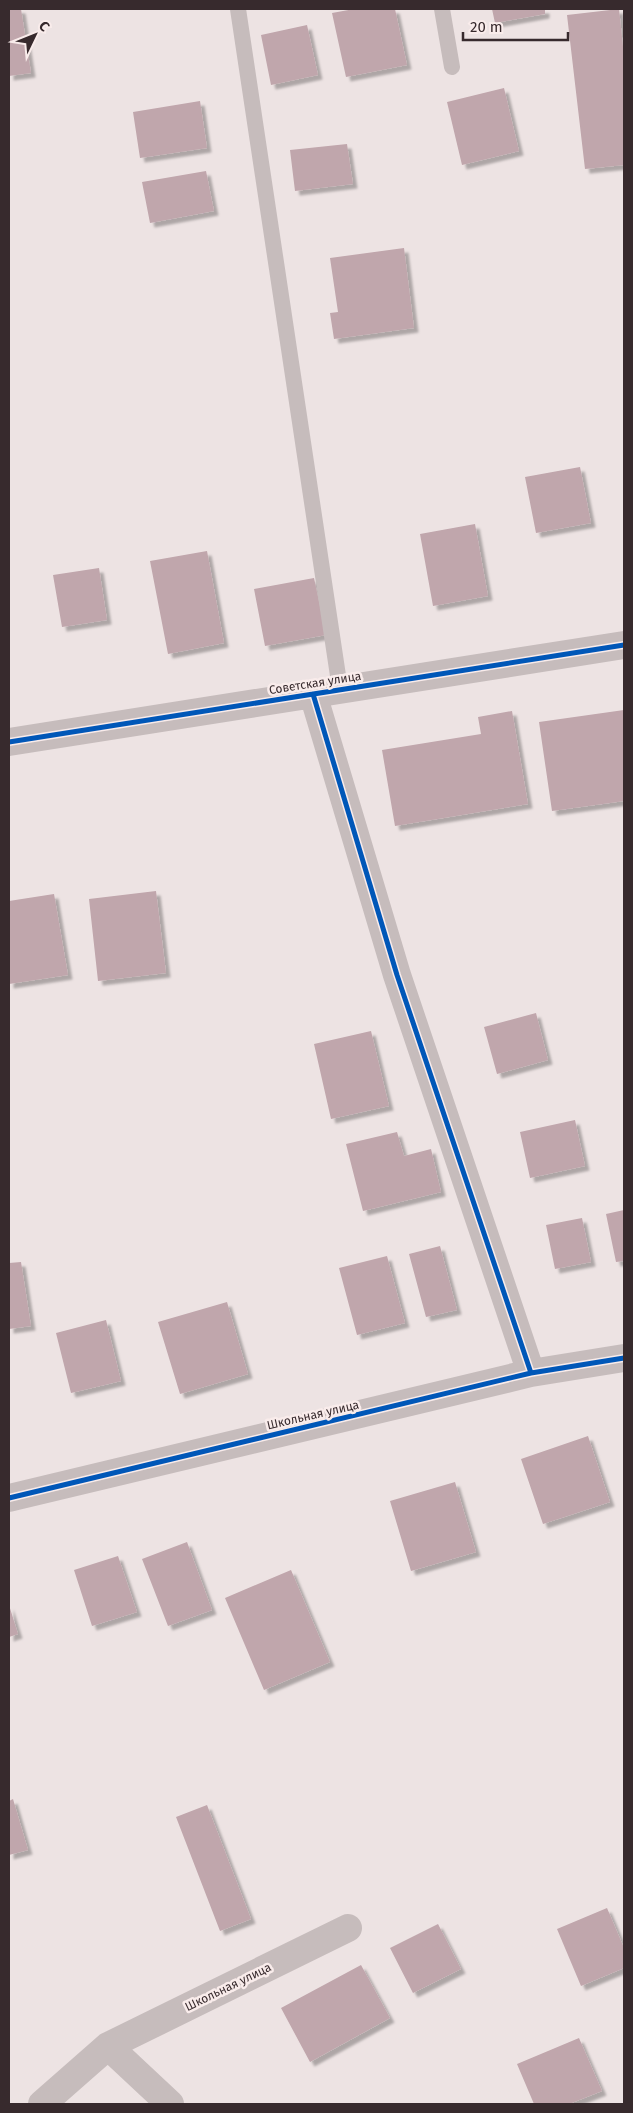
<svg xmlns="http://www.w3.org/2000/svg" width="633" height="2113" font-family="'Fira Sans',sans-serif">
<defs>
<filter id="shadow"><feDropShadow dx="4.5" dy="4.5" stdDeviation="1" flood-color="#0004"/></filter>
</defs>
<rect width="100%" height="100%" fill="#ede3e3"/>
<path fill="#c0a6ac" filter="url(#shadow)" d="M9 9H21L31 73 9 76Z
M354 9H395L407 65 346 77 332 13Z
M492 9H545V14L495 23Z
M619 9 624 56V165L585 169 567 15Z
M307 25 318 75 271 85 261 35Z
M504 88 519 151 462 165 447 102Z
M200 101 207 148 140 158 133 112Z
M347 144 353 184 295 191 290 150Z
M206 171 214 211 150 223 142 182Z
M404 248 414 328 334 339 330 313 338 312 330 258Z
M580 467 591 523 536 533 525 477Z
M475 524 488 596 433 606 420 534Z
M207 551 224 643 168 654 150 561Z
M99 568 107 620 62 627 53 575Z
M314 578 326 635 265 646 254 589Z
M624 710V801L552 811 539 722Z
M512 711 528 804 395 826 382 750 481 734 478 717Z
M156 891 166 973 98 981 89 899Z
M54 894 68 975 9 984V901Z
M536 1013 548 1060 497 1074 484 1027Z
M371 1031 389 1106 331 1119 314 1044Z
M575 1120 585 1166 530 1178 520 1132Z
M397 1132 404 1156 431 1149 441 1192 363 1211 346 1144Z
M624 1210V1261L616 1262 606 1214Z
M582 1218 591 1262 555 1269 546 1225Z
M440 1246 457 1310 426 1317 409 1254Z
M387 1256 405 1323 357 1335 339 1268Z
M21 1262 31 1326 9 1329V1263Z
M227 1302 248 1374 180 1394 158 1322Z
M106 1320 121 1381 71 1393 56 1333Z
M588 1436 610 1502 543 1524 521 1459Z
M455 1482 476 1552 411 1571 390 1501Z
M187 1542 212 1610 168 1626 142 1559Z
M118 1556 137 1612 92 1626 74 1570Z
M291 1570 330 1662 264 1690 225 1598Z
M9 1605 18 1634 9 1637Z
M13 1799 28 1850 9 1855V1801Z
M207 1805 251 1919 220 1931 176 1817Z
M607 1908 624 1948V1968L581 1986 557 1929Z
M438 1924 461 1969 413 1993 390 1948Z
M361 1965 390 2018 310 2062 281 2008Z
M579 2038 602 2091 569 2104H534L517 2064Z"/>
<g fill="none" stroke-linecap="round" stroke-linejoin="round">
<path stroke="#c6bcbc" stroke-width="16" d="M238 9 340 689
M442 9 452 67"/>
<path stroke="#c6bcbc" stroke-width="28" d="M313 694 397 975 531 1373
M9 742 624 645
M9 1498 531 1373 624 1358
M108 2046 170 2104
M42 2104 108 2046 348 1928"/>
<g stroke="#f9eceb" stroke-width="8">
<path id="cycleway" d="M313 694 397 975 531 1373
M9 742 624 645
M9 1498 531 1373 624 1358"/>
</g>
<use href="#cycleway" stroke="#0057b8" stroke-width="5"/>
</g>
<g text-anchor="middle" stroke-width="5" stroke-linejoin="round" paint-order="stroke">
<g font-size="12" fill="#372a2d" stroke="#f9eceb">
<text transform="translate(315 683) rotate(-9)" y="4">Советская улица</text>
<text transform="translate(313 1415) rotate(-13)" y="4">Школьная улица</text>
<text transform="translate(228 1987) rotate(-26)" y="4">Школьная улица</text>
</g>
</g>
<rect width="633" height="2113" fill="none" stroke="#372a2d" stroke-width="20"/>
<g transform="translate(35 35) rotate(47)" stroke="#f9eceb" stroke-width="4" paint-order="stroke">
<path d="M0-4L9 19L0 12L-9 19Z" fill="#372a2d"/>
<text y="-8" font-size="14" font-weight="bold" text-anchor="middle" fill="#372a2d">С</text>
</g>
<path d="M463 32v8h105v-8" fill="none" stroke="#372a2d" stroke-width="2.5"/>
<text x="470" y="32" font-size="15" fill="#372a2d" stroke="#f9eceb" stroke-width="4" paint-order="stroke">20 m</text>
</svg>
